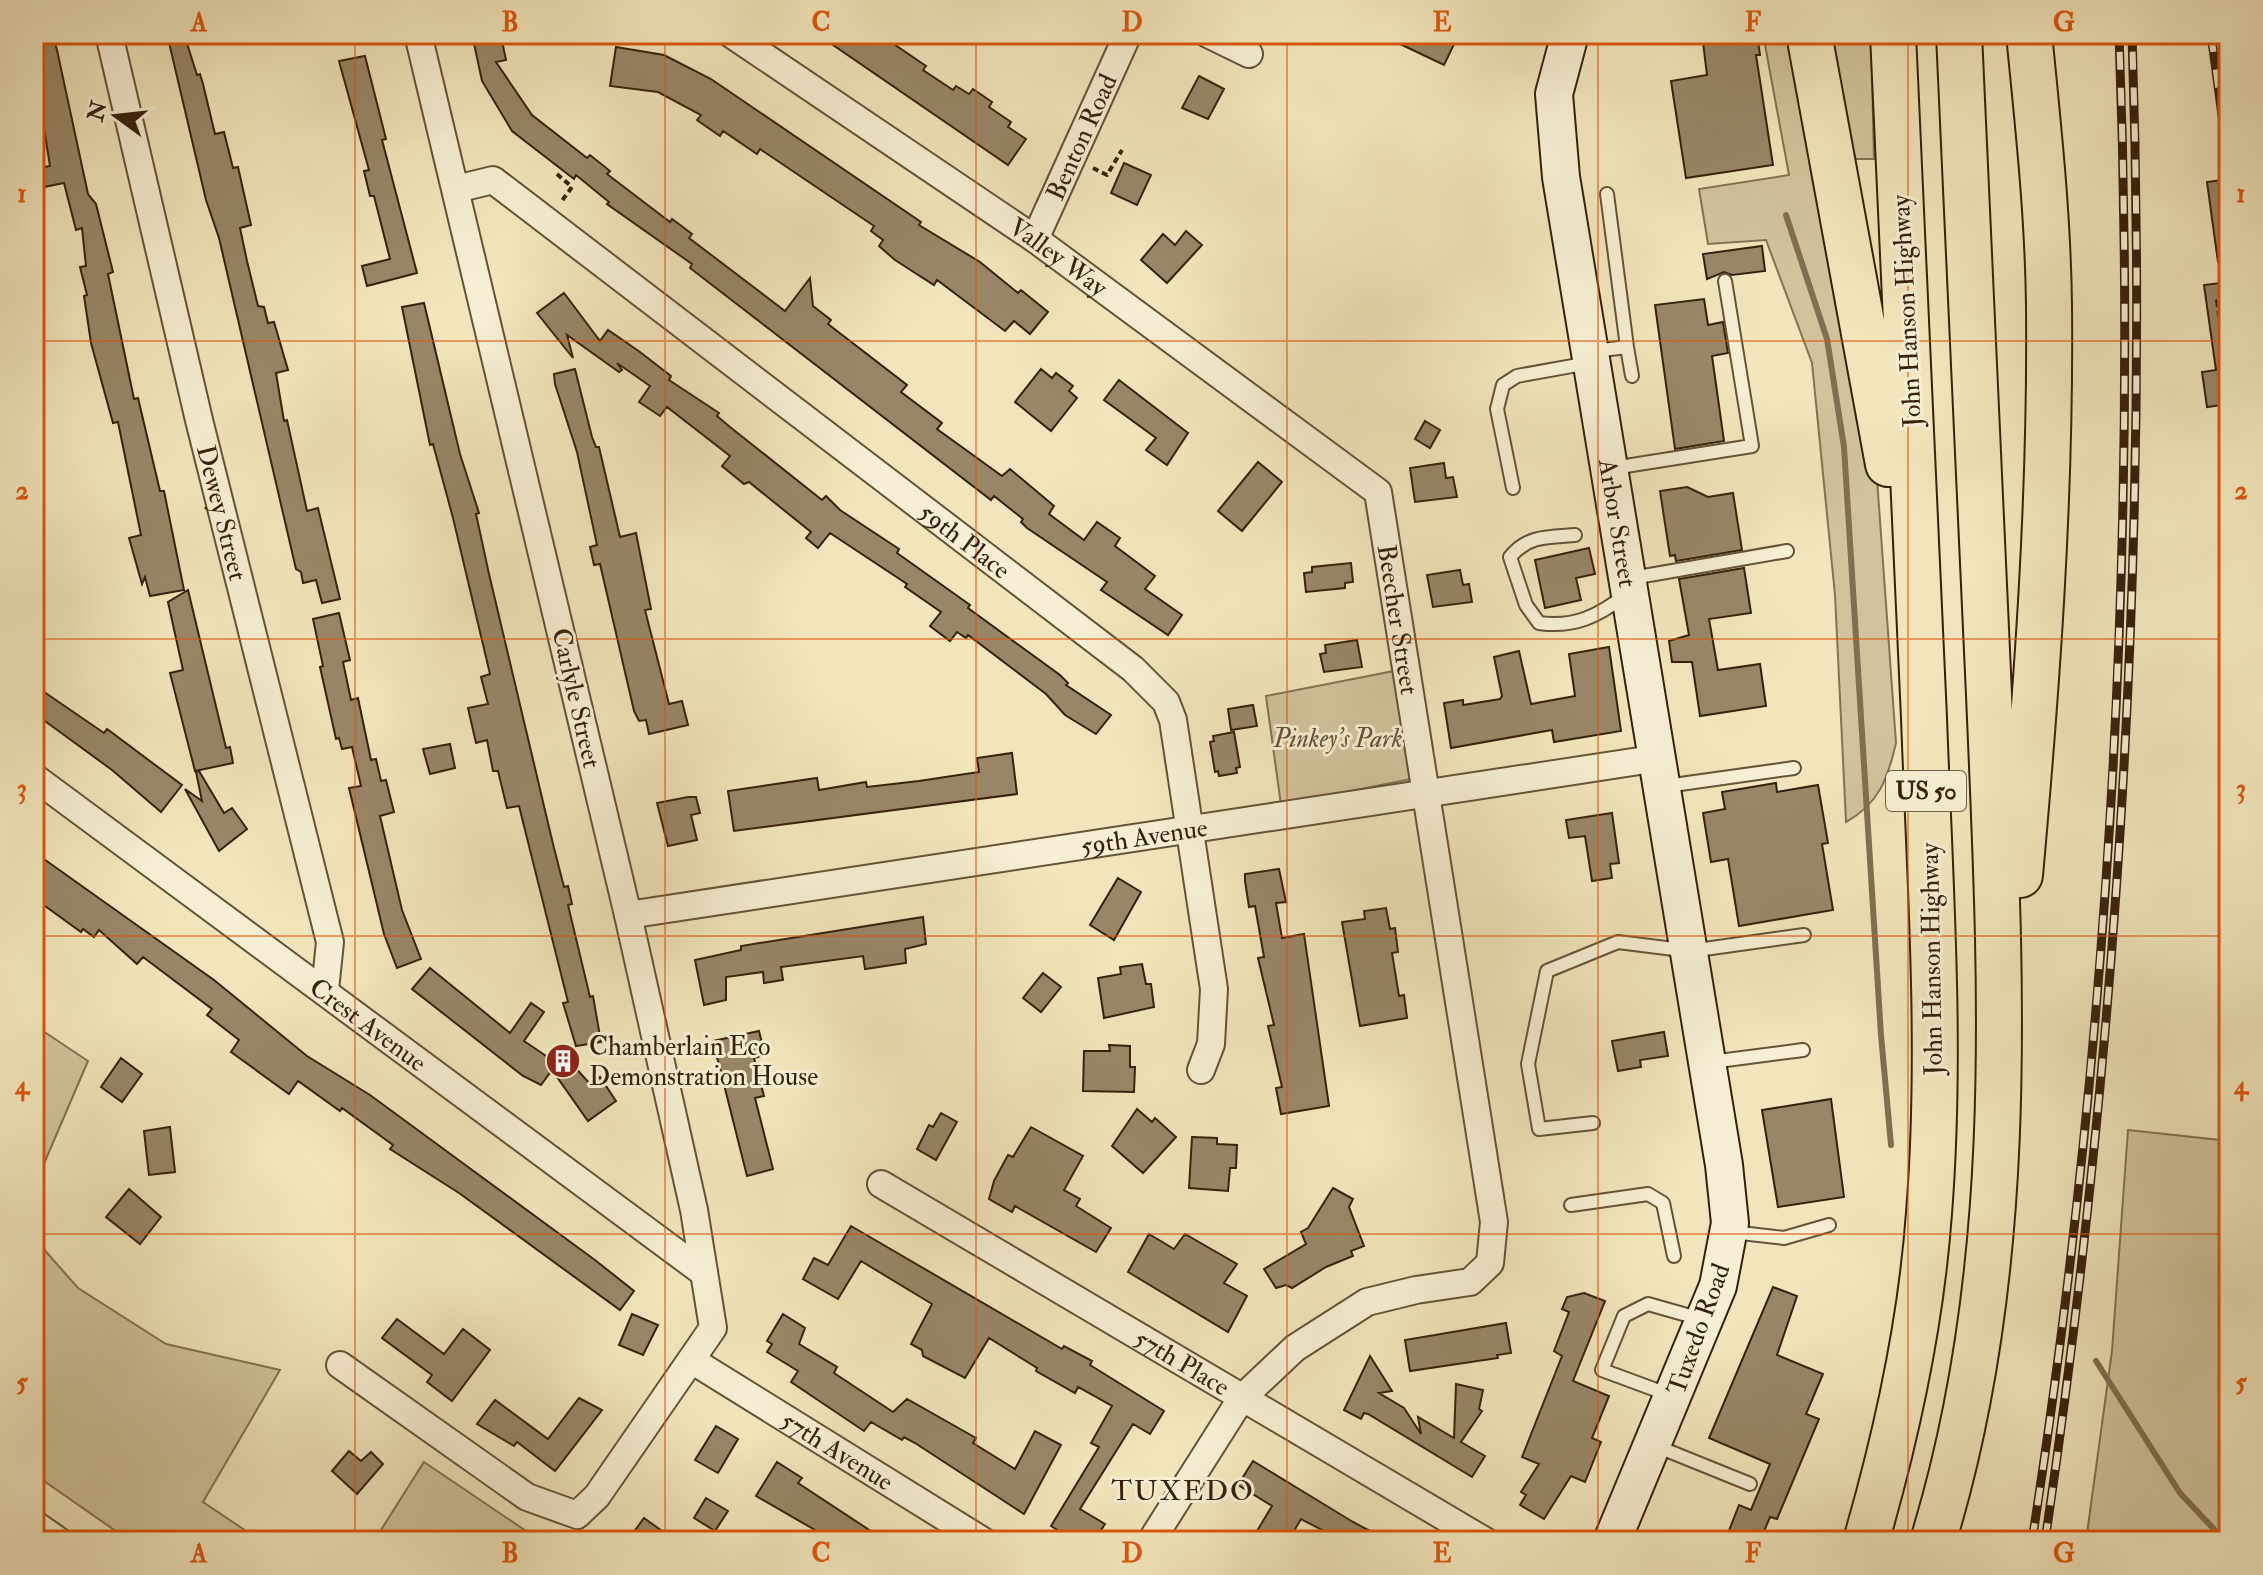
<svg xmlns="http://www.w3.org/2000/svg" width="2263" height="1575" font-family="'IM FELL Double Pica',serif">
<rect width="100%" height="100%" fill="#f1e6bb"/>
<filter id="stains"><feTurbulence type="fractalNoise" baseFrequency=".0025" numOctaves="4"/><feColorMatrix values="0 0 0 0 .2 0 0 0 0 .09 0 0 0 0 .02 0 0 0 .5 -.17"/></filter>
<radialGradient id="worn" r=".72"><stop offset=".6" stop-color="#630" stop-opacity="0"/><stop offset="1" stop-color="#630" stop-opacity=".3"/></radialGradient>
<path fill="#d1c49d" stroke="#847254" stroke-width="2" d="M1763 34H1796L1877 479 1896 743C1888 778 1879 804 1846 822L1835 595 1812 363 1766 240 1708 244 1699 189 1789 175Z
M1827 34H1871L1874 159H1851Z
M1394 671 1411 779 1281 805 1266 696Z
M34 1025 88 1061 34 1187Z
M2128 1130 2229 1141V1541H2086L2112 1351Z
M34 1238 78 1288 166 1344 280 1370 203 1502 261 1541H130L34 1474Z
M424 1462 535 1537 532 1541H374Z"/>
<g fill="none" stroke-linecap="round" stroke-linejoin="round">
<path stroke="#816f51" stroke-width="6" d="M1786 215 1827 339 1844 447 1881 1035 1891 1145
M2096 1361 2180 1493 2225 1541"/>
</g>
<path fill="#988767" stroke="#37200b" stroke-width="2" d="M34 34H52L57 50 88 194 96 204 113 272 108 274 134 399 138 398 160 491H164L184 590 150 596 145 577 142 584 129 538 141 535 118 422 113 423 91 343 84 296 87 295 80 267 86 266 82 228 76 230 64 183 39 188 34 169 50 166 34 66Z
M167 34H184L197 75 200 74 203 84 215 134 224 132 233 168 238 167 251 225 240 228 247 261 258 306 264 307 268 323 274 322 288 370 276 373 284 421 287 420 307 511 318 508 340 599 322 603 316 580 303 583 301 572 296 569 219 238 206 200Z
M472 34H478L482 40 501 36 506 60 496 62 532 115 587 158 590 155 610 171 607 174 670 222 672 219 692 234 689 238 785 311 810 278 813 306 831 320 828 324 907 385 901 392 942 423 937 429 1002 476 1010 469 1054 506 1049 514 1084 540 1097 522 1120 538 1115 546 1155 576 1145 589 1182 615 1168 635 1101 590 1107 582 1027 528 1021 522 1023 519 994 496 991 500 690 268 692 264 607 204 609 202 576 175 574 179 512 131 482 81Z
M817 34H879L926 66 923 70 953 90 956 86 969 94 973 89 992 102 989 107 1011 122 1008 127 1026 139 1008 165Z
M1379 34H1459L1444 65Z
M1702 34H1757L1760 55H1756L1773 165 1686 178 1671 81 1707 75Z
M616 47 664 55 711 79 921 222 919 225 980 262 1018 293 1021 290 1048 312 1030 334 1014 321 1005 331 937 280 934 285 895 260 879 246 883 240 871 231 874 226 760 149 757 154 723 131 720 136 697 120 701 115 658 92 610 86Z
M365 56 386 139 382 140 417 273 367 286 362 266 390 259 374 196H370L364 171 369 170 339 61Z
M1199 76 1224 89 1208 119 1182 108Z
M1124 163 1151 175 1137 205 1111 193Z
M2229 179V261L2218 262 2207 182Z
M1186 231 1202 245 1167 283 1141 260 1163 234 1175 245Z
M1762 246 1765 271 1732 275 1724 272 1707 279 1703 254Z
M2229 282V404L2207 407 2202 372 2216 370 2204 285Z
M564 293 600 341 608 330 640 352 671 376 669 380 719 413 717 416 730 427 822 500 826 496 840 510 899 549 897 553 970 605 968 608 1060 675 1068 683 1066 685 1111 715 1096 734 1065 715 1046 694 968 635 966 638 957 632 950 641 930 626 941 612 905 587 907 584 830 533 818 548 806 538 811 532 749 482 744 484 722 466 730 456 667 407 660 416 639 402 650 386 617 363 622 370 619 372 567 335 573 358 537 313Z
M1704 299 1708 325 1723 322 1728 353 1712 356 1724 441 1675 449 1655 305Z
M424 303 460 454 479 513 476 514 489 574 553 844 564 887 568 886 572 904 568 905 590 997 593 996 601 1042 576 1046 563 1003 568 1002 519 806 507 808 498 771H493L487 740 476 743 468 708 488 704 481 677 490 674 453 518 433 444 430 445 402 307Z
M575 369 592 437 596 447H599L620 537 636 533 651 609 645 610 669 704 682 701 688 725 649 734 646 720 639 721 634 711 600 564 594 565 590 547 597 545 577 452 555 384 554 374Z
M1041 369 1052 378 1056 373 1073 386 1069 391 1077 398 1051 431 1015 402Z
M1119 380 1188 433 1167 465 1146 450 1156 438 1104 400Z
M1425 421 1440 430 1430 448 1415 439Z
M1258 462 1282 482 1242 531 1218 511Z
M1444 463 1446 478 1453 477 1457 497 1415 502 1410 468Z
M1687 487 1708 497 1733 493 1742 550 1676 561 1675 555 1670 556 1660 491Z
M1589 548 1595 574 1576 578 1581 600 1545 608 1535 560Z
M1351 563 1353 582 1345 583V588L1306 592 1304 573 1312 572V567Z
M1744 568 1751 613 1709 619 1718 670 1760 664 1766 706 1700 716 1692 662H1672L1669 641 1689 635 1679 579Z
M1460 570 1463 585 1469 584 1472 602 1433 607 1427 575Z
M188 590 226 748 230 747 233 763 195 771 170 673 183 670 168 602Z
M339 613 350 660 343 662 351 700 358 698 371 760 376 759 381 781 386 780 394 812 380 816 402 910 421 959 397 968 384 934 349 788 361 786 352 747 342 749 339 738 336 739 320 667 323 666 313 619Z
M1357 640 1362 667 1324 672 1320 654 1326 653 1325 645Z
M1609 647 1621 731 1554 742 1552 730 1451 748 1444 703 1463 700V705L1500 699 1502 696 1494 657 1519 651 1531 704 1575 696 1569 654Z
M34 685 104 733 107 729 182 785 161 812 112 770 34 713Z
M1253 705 1257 726 1231 730 1228 709Z
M1234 732 1240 767 1236 768 1237 773 1219 776 1218 771 1215 772 1210 742 1214 741 1213 736Z
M450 744 455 768 430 774 423 749Z
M1012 753 1017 794 734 831 728 791 817 778 819 790 866 782 867 787 919 781 979 772 977 758Z
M199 771 224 813 232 808 247 829 219 851 185 789 202 801 196 772Z
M1776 783 1777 792 1818 785 1828 843 1822 844 1833 910 1739 926 1728 859 1711 862 1703 813 1725 809 1722 792Z
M688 797H696L700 813 691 815 697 840 668 846 657 803Z
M1612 813 1619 863 1610 864 1612 878 1592 881 1585 836 1569 838 1566 820Z
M34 852 214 980 307 1056 370 1095 595 1260 634 1291 620 1310 459 1193 390 1149 393 1145 342 1108 340 1111 298 1081 289 1094 231 1052 239 1040 207 1015 212 1009 143 957 137 964 99 930 94 937 83 929 81 932 34 898Z
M1279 869 1286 902 1276 903 1282 938 1304 934 1329 1106 1281 1114 1276 1088 1282 1087 1268 1026 1274 1025 1258 958 1264 957 1255 906 1249 907 1245 881V874Z
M1118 878 1141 892 1114 940 1090 925Z
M1386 908 1390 929 1395 928 1398 952 1392 953 1399 996 1404 995 1407 1018 1360 1026 1342 922 1365 919 1364 911Z
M923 917 926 944 905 949 906 963 865 969 863 956 781 967 783 980 764 983 763 972 726 977V1000L704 1005 695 960 741 950V946Z
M1142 964 1146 984H1151L1154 1007 1104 1018 1098 978 1121 974 1120 967Z
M430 968 510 1033 531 1003 544 1012 524 1041 555 1062 563 1054 590 1084 600 1077 616 1101 588 1121 552 1070 541 1085 523 1076 412 989Z
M1043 973 1061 987 1041 1012 1023 998Z
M759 1031 765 1055 754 1058 764 1096 755 1098 773 1169 747 1176 713 1041Z
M1664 1032 1668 1056 1640 1060 1641 1067 1618 1071 1612 1041Z
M1109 1045 1130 1046V1067H1135L1134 1092 1083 1091 1084 1051H1110Z
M121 1058 142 1074 122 1102 101 1087Z
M1831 1099 1844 1197 1778 1207 1762 1110Z
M1137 1109 1152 1122 1155 1118 1176 1137 1143 1173 1112 1146Z
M941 1113 957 1122 936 1160 917 1149 929 1125 933 1127Z
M170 1127 175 1172 149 1175 144 1131Z
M1031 1127 1083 1156 1064 1190 1080 1199 1076 1206 1111 1228 1096 1252 1015 1206 1012 1212 989 1199 994 1181 1008 1155 1013 1157Z
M1192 1137 1217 1138V1144L1237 1145 1236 1168H1230L1228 1191 1189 1188Z
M1333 1188 1353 1199 1349 1207 1364 1246 1351 1251 1353 1256 1326 1267 1292 1288 1286 1285 1276 1288 1264 1269 1306 1244 1301 1232 1308 1228Z
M129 1189 161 1217 140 1244 106 1217Z
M851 1226 1062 1349 1064 1346 1092 1361 1090 1365 1164 1411 1150 1434 1133 1424 1080 1509 1105 1524 1094 1541H1075L1051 1526 1099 1447 1091 1443 1112 1406 1078 1387 1075 1393 1036 1371 1037 1368 989 1338 965 1378 923 1356 922 1350 911 1344 932 1304 861 1261 838 1299 803 1279 814 1258 828 1265Z
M1149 1234 1174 1249 1185 1234 1237 1264 1224 1283 1247 1296 1228 1332 1128 1272Z
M1773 1287 1797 1296 1777 1355 1823 1374 1806 1414 1819 1419 1777 1519 1770 1517 1760 1541H1725L1739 1505 1751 1510 1770 1464 1709 1438Z
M1584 1293 1605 1301 1573 1381 1609 1396 1592 1438 1601 1442 1585 1482 1571 1476 1544 1519 1520 1505 1526 1495 1521 1492 1539 1464 1522 1457 1562 1356 1554 1351 1569 1312 1562 1309 1567 1297Z
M632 1314 658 1325 643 1355 619 1345Z
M783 1314 805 1328 799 1344 837 1367 834 1373 893 1412 907 1399 976 1438 973 1443 1015 1469 1035 1431 1061 1445 1024 1514 915 1443 904 1437 902 1440 871 1422 864 1431 791 1382 798 1371 767 1352 772 1344 767 1341Z
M397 1319 444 1354 463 1329 490 1350 452 1401 427 1382 432 1375 382 1338Z
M1506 1323 1511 1353 1497 1355 1498 1358 1410 1371 1405 1340Z
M1370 1356 1392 1391 1379 1393 1404 1408 1421 1434 1418 1417 1454 1438 1456 1384 1483 1390 1479 1409 1482 1411 1461 1442 1485 1456 1472 1477 1368 1414 1364 1413 1361 1419 1344 1410Z
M579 1398 602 1410 555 1471 517 1442 514 1446 477 1424 495 1400 548 1439Z
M716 1426 738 1439 718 1473 695 1460Z
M349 1451 361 1461 371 1452 383 1464 357 1494 332 1471Z
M1253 1461 1353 1522 1389 1541H1343L1301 1519 1288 1541H1251L1272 1506 1238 1485Z
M777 1462 802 1478 798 1483 886 1541H808L815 1530 756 1496Z
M706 1498 728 1511 715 1531 694 1518Z
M644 1518 676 1541H642L633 1533Z"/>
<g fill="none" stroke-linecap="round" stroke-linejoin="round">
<g stroke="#665237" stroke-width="16">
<path id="service" d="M1627 347 1632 376
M1594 351 1627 347 1607 194
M1613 468 1752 446 1725 281
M1513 488 1497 409 1503 385 1517 376 1589 363
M1575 535C1549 537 1528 535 1510 557L1526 605 1539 623C1574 628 1599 616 1625 595
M1632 578 1787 551
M1666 786 1794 768
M1711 1062 1803 1050
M1593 1123 1539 1129 1528 1064 1547 971 1618 942 1690 951 1804 935
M1571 1205 1648 1194 1663 1203 1674 1256
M1732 1232 1784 1238 1829 1225
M1667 1394 1602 1370 1624 1316 1648 1304 1701 1319
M1656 1446 1750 1484
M34 1515 71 1541"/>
</g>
<g stroke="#665237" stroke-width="30">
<g id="minor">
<path id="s1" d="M109 34 199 420 330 942 325 990"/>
<path id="s2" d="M731 34 1035 239 1378 492 1494 1222 1490 1263 1470 1282 1416 1290 1367 1302 1295 1348 1241 1399 1151 1541"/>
<path d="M1208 34 1249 54"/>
<path id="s3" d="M456 189 493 180 1133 669 1166 702 1173 720 1214 989 1211 1044 1201 1070"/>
<path id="s4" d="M1035 239 1128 34"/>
<path id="s5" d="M34 777 704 1273"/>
<path id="s6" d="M628 915 1659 758"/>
<path id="s7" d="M881 1184 1485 1541"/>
<path id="s8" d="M693 1361 983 1541"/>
<path d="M340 1365 527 1497 577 1515 597 1496 713 1328 694 1210 628 915 418 34"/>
</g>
</g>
<g stroke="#37200b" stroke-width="40">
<g id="secondary">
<path id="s9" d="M1570 34 1554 94 1561 177 1724 1165 1730 1223 1718 1286 1612 1541"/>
</g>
</g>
<g stroke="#37200b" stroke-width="48">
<path id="motorway" d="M1809 34 1888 464
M2020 875C2037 686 2051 496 2049 306 2048 215 2038 124 2029 34
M1866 1541C1897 1434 1921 1325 1929 1213 1942 1049 1930 883 1924 718 1915 490 1904 262 1893 34
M1933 1541C2018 1265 2001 980 1989 695 1979 475 1969 254 1959 34"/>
</g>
<path stroke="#37200b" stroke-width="4" stroke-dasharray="6 4" stroke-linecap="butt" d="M1093 168 1107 175 1122 150
M557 174 572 187 561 202
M2227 300 2217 301 2229 386"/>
<use href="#service" stroke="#f6efd3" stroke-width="12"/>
<use href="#minor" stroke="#f6efd3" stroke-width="26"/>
<use href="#secondary" stroke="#f6efd3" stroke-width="36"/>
<use href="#motorway" stroke="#f1e6bb" stroke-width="44"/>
<g stroke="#37200b" stroke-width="9">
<path id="rail" d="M2211 34 2229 167
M2225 34 2229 67
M2032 1541C2109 1045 2138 536 2119 34
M2045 1541C2119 1042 2149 538 2132 34"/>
</g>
<use href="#rail" stroke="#f6efd3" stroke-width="6" stroke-dasharray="18" stroke-linecap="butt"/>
</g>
<path fill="none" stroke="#df560c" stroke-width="2" stroke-opacity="0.55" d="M355 34V1541M665 34V1541M976 34V1541M1287 34V1541M1598 34V1541M1908 34V1541M34 341H2229M34 639H2229M34 936H2229M34 1234H2229"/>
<defs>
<g id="building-disc" transform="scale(1.8)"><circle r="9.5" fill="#8f2418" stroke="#f6efd3"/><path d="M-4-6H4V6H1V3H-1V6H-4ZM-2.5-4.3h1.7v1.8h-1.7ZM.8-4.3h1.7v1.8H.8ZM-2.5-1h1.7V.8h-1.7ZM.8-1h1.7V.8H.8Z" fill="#fff"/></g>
</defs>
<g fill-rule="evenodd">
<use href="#building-disc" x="563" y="1061"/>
</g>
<g text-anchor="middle" stroke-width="6" stroke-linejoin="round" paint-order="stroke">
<rect fill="#f6efd3" stroke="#705e47" stroke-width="2" x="1886" y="771" width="80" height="40" rx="6"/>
<g font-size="24" font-weight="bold" fill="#37200b">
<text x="1926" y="799">US 50</text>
</g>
<g font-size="26" fill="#37200b" stroke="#f6efd3">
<text dy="9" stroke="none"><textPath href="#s4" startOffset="112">Benton Road</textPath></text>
<text dy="9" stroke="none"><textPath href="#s2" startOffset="396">Valley Way</textPath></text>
<text transform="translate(1906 311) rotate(-93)" y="9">John Hanson Highway</text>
<text dy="9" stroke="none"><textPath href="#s1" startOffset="492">Dewey Street</textPath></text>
<text dy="9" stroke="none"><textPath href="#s9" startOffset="496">Arbor Street</textPath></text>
<text dy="9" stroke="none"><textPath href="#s3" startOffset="632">59th Place</textPath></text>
<text dy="9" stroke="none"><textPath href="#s2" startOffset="922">Beecher Street</textPath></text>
<text transform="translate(577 698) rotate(77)" y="9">Carlyle Street</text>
<text dy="9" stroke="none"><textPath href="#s6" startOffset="522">59th Avenue</textPath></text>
<text transform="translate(1931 959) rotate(-91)" y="9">John Hanson Highway</text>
<text dy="9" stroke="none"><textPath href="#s5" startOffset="416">Crest Avenue</textPath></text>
<text transform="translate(1698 1329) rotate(-70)" y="9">Tuxedo Road</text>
<text dy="9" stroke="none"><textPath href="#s7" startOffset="350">57th Place</textPath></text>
<text dy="9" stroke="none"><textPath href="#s8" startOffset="170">57th Avenue</textPath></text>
</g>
<g font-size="26" font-style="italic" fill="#655137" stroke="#f6efd3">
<text x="1338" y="747">Pinkey's Park</text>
</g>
<g font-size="26" fill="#37200b" stroke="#f6efd3" text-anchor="start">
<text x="589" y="1055">Chamberlain Eco<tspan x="589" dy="30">Demonstration House</tspan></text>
</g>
<g font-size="28" letter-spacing="2" fill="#37200b" stroke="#f6efd3">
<text x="1183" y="1500">TUXEDO</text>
</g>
</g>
<rect width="2263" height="1575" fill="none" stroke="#f1e6bb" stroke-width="88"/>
<g transform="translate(116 116) rotate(285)" stroke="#f6efd3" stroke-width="6" paint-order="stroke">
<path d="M0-6L14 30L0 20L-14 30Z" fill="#37200b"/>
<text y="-12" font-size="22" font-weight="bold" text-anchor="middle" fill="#37200b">N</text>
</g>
<rect x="44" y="44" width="2175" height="1487" fill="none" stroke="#df560c" stroke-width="3"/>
<g font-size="26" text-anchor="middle" font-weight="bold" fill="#df560c">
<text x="199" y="31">A</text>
<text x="510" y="31">B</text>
<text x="821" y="31">C</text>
<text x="1132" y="31">D</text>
<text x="1442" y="31">E</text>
<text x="1753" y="31">F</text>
<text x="2064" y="31">G</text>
<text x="22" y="202">1</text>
<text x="2241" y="202">1</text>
<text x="22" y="499">2</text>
<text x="2241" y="499">2</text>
<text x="22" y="797">3</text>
<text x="2241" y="797">3</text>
<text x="22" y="1094">4</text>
<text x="2241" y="1094">4</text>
<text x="22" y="1391">5</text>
<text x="2241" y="1391">5</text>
<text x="199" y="1562">A</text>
<text x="510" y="1562">B</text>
<text x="821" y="1562">C</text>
<text x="1132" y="1562">D</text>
<text x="1442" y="1562">E</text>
<text x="1753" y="1562">F</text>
<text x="2064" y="1562">G</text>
</g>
<rect width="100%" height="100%" filter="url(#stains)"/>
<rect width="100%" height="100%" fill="url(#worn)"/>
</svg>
